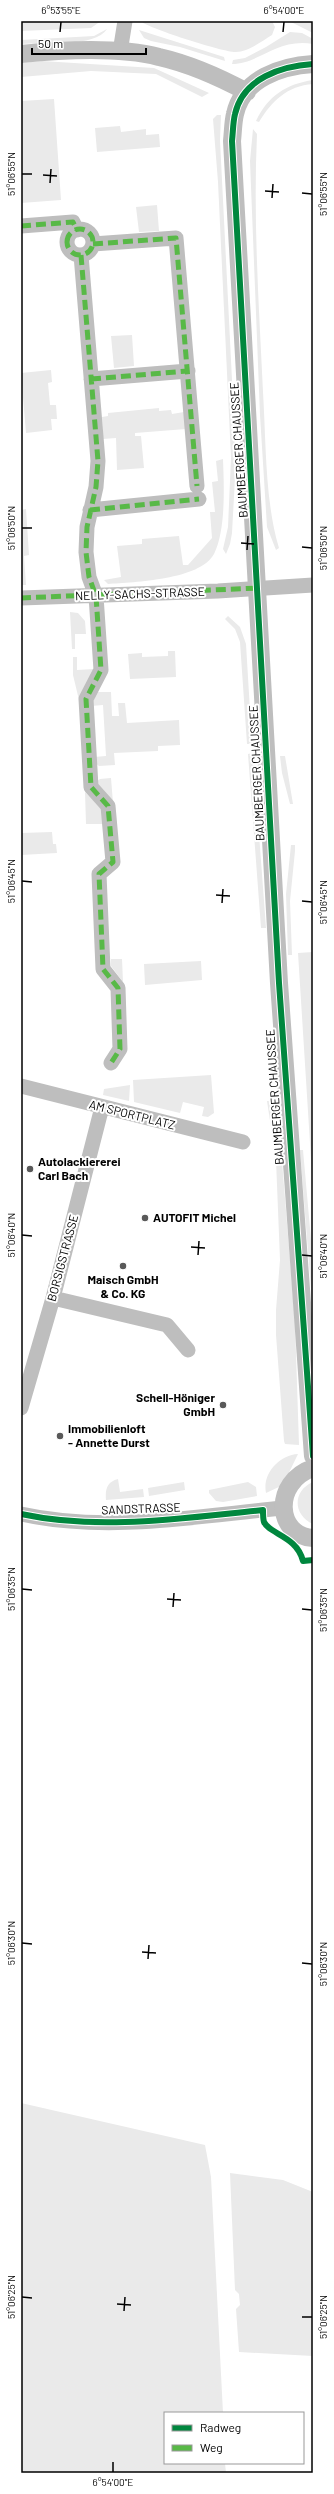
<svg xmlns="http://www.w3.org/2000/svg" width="334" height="2494" font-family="Barlow,sans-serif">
<rect width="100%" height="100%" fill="#fff"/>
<path fill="#eaeaea" d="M101 21 91 28 21 31V22Z
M141 21H272L275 27 272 35C262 41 248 52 236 52 226 53 144 27 141 21Z
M294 21H313V33L291 22Z
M107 29C95 48 43 42 21 44V40L94 36Z
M139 30 224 57 225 61 180 47 151 41 144 38Z
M290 32 302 33 313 39V44C277 38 259 64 232 64L233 60 245 58 266 47Z
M42 61 154 68 209 93 202 97 156 74 91 71 21 77V63Z
M313 80V84C287 86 272 101 259 122L256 121C268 96 286 84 313 80Z
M54 99 61 200 21 203V101Z
M217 115H221L220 140 236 460 232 533 230 544 226 554 223 549 228 527 231 458 218 182 213 119Z
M120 126 121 132 146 129V135L159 134 160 147 97 152 95 128Z
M253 129 257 134C253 220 259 306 263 392 266 440 265 503 279 548L276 550 267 527 260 415 250 161Z
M157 205 159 231 139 232 136 207Z
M132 335 134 366 114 368 111 336Z
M51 370 52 382 48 383 50 405H56L57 419H51L52 430 26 433 21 373Z
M159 408V411L171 410 172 414 184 412 186 429 135 433V436H141L144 468 117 470 116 438 103 439 102 417 108 416V413Z
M223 459C224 486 226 530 214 554 200 580 134 582 108 584L104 580 121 577 117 546 142 544V539L179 536 183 565H188L212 538 210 512H215L212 482 218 481 216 461Z
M21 503V510L26 509 29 555 24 556 26 585H21Z
M70 612 78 613 85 621 86 634H75V649H72Z
M228 616 240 627 246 644 252 744H247L240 642 235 629 225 619Z
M168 651H175L176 677 130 679 128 654 142 653V657L168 656Z
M73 657H77V670L94 669 79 700 73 675Z
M97 692H111L112 716H119L118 703H125L127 723 179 720 180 745 158 746V751L114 753 115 765 99 766 94 762V757L106 756 103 705 91 706Z
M253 753 266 928H261L248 754Z
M280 756H285L293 804H290L282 773Z
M111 778 113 803 96 782 100 779Z
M85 792 102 808V824H86Z
M52 832 53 844H56L57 853 21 855V833Z
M291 845H295V851L290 901 292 955H288L286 894Z
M313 952V1191L298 953Z
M111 959H122L123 982 111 966Z
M201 961 202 980 145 985 144 964Z
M211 1075 214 1113 208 1117 202 1116 204 1107 183 1102 180 1113 134 1102 133 1080Z
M130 1085 129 1101 103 1095 104 1089Z
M267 1101H270L282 1161 295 1323 299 1445 285 1444 284 1441 276 1335V1310L280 1260 276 1160Z
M300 1150H303L313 1262V1314Z
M298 1454 283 1485 266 1493C262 1474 279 1455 298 1454Z
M118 1479 120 1492 143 1489 144 1497 106 1500C105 1489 107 1482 118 1479Z
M184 1482 185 1490 149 1496 148 1488Z
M248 1482 256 1487 257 1496 223 1502 216 1501 209 1493V1490Z
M313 1482V1524C293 1515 292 1491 313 1482Z
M21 2103 205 2145 211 2177 223 2413H165V2463H225L226 2473H21Z
M230 2173 283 2180 313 2192V2356L239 2352 236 2309 240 2305 239 2294 235 2290Z"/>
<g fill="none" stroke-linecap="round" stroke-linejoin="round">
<path stroke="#bebebe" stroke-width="15" d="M120 52 125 21
M21 226 73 222 77 230
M67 242a13 13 0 1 1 26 0a13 13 0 1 1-26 0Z
M93 244 176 238 197 486
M81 255 98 461 96 487 87 527 86 552 89 577 96 596 101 670 86 699 91 787 108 806 113 862 99 874 103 969 118 988 120 1049 111 1063
M91 379 188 371
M90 510 199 499
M21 598 218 591 313 585
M21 1086 243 1142
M53 1298 167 1325 188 1350
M21 1408 53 1298 102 1107
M21 1514C107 1533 197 1516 283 1508"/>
<path stroke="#bebebe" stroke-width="18" d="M21 54C61 50 120 47 159 57 190 64 219 77 247 92
M313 64C282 66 243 78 235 114 233 122 233 132 232 141L279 983 313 1456
M313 1468C272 1482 276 1536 313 1538"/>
<path stroke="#58b947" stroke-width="5" stroke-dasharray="10 5" stroke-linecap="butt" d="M21 226 73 222 77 230
M67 242a13 13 0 1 1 26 0a13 13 0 1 1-26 0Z
M93 244 176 238 197 486
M81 255 98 461 96 487 87 527 86 552 89 577 96 596 101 670 86 699 91 787 108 806 113 862 99 874 103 969 118 988 120 1049 111 1063
M91 379 188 371
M90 510 199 499
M21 598 259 588"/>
<g stroke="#fff" stroke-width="8">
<path id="cycleway" d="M313 64C282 66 243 78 235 114 233 122 233 132 232 141L279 983 313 1456
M21 1514C100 1531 183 1518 263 1510 263 1513 263 1519 264 1522 269 1534 297 1536 303 1561L313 1560"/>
</g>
<use href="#cycleway" stroke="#00873e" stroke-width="6"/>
</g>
<path fill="none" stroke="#000" stroke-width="1.5" d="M60 32 61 22M283 32 284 22M22 174H32M43 175 57 176M50 183 51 169M265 191 279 192M302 193 312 194M272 198 273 184M22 528H32M241 543 254 544M302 547 312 548M247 550 248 536M22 881 32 882M216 895 230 896M302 901 312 902M222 903 223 889M22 1235 32 1236M191 1247 205 1248M198 1255 199 1241M302 1255 312 1256M22 1589 32 1590M167 1599 181 1600M173 1607 174 1593M302 1609 312 1610M22 1943 32 1944M142 1952 156 1953M148 1959 149 1945M302 1963 312 1964M22 2297 32 2298M117 2304 131 2305M124 2311 125 2297M302 2317H312M113 2472V2462"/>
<g fill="#595959" stroke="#fff" stroke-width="1.5">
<circle cx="30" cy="1169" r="4"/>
<circle cx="145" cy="1218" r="4"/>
<circle cx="123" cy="1266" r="4"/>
<circle cx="223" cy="1405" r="4"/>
<circle cx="60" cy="1436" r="4"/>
</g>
<g text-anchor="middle" stroke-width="4" stroke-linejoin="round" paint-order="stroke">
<g font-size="12" fill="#000" stroke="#fff">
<text transform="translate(239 450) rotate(-94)" y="4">BAUMBERGER CHAUSSEE</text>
<text transform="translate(140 594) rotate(-2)" y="4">NELLY-SACHS-STRASSE</text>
<text transform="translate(257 773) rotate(-93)" y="4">BAUMBERGER CHAUSSEE</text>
<text transform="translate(275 1097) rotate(-94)" y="4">BAUMBERGER CHAUSSEE</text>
<text transform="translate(132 1115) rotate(14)" y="4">AM SPORTPLATZ</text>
<text transform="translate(63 1258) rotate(-75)" y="4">BORSIGSTRASSE</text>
<text transform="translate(141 1509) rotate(-2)" y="4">SANDSTRASSE</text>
</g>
<g font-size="12" font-weight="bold" fill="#000" stroke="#fff" text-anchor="start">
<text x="38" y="1166">Autolackiererei<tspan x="38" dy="14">Carl Bach</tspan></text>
<text x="153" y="1222">AUTOFIT Michel</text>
<text x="123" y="1284" text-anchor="middle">Maisch GmbH<tspan x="123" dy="14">&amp; Co. KG</tspan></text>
<text x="215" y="1402" text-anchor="end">Schell-Höniger<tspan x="215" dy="14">GmbH</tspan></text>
<text x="68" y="1433">Immobilienloft<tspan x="68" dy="14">- Annette Durst</tspan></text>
</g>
</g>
<rect width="334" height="2494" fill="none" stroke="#ffffff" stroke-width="44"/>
<rect x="164" y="2412" width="140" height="52" fill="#ffffff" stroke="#999999"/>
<rect x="172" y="2425" width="20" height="6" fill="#00873e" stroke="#999999"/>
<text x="200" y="2432" font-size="12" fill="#000000">Radweg</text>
<rect x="172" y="2445" width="20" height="6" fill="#58b947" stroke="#999999"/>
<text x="200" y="2452" font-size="12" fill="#000000">Weg</text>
<path d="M32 48v6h114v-6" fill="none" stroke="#000000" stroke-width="2"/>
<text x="38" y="48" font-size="12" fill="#000000" stroke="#ffffff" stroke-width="3" paint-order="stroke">50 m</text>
<rect x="22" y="22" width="290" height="2450" fill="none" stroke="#000" stroke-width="1.5"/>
<g font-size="10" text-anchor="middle" fill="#000">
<text x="61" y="14">6°53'55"E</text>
<text x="284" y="14">6°54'00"E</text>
<text transform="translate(11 174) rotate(-90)" y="4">51°06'55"N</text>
<text transform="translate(323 194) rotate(-90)" y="4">51°06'55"N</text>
<text transform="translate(11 528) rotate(-90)" y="4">51°06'50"N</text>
<text transform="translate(323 548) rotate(-90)" y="4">51°06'50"N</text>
<text transform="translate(11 881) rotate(-90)" y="4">51°06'45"N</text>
<text transform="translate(323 902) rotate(-90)" y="4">51°06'45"N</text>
<text transform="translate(11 1235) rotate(-90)" y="4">51°06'40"N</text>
<text transform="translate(323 1256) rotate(-90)" y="4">51°06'40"N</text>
<text transform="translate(11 1589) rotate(-90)" y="4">51°06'35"N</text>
<text transform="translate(323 1610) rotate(-90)" y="4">51°06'35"N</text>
<text transform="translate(11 1943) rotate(-90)" y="4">51°06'30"N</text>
<text transform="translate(323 1964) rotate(-90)" y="4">51°06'30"N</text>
<text transform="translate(11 2297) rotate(-90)" y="4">51°06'25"N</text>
<text transform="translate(323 2317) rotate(-90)" y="4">51°06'25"N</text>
<text x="113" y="2486">6°54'00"E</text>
</g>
</svg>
